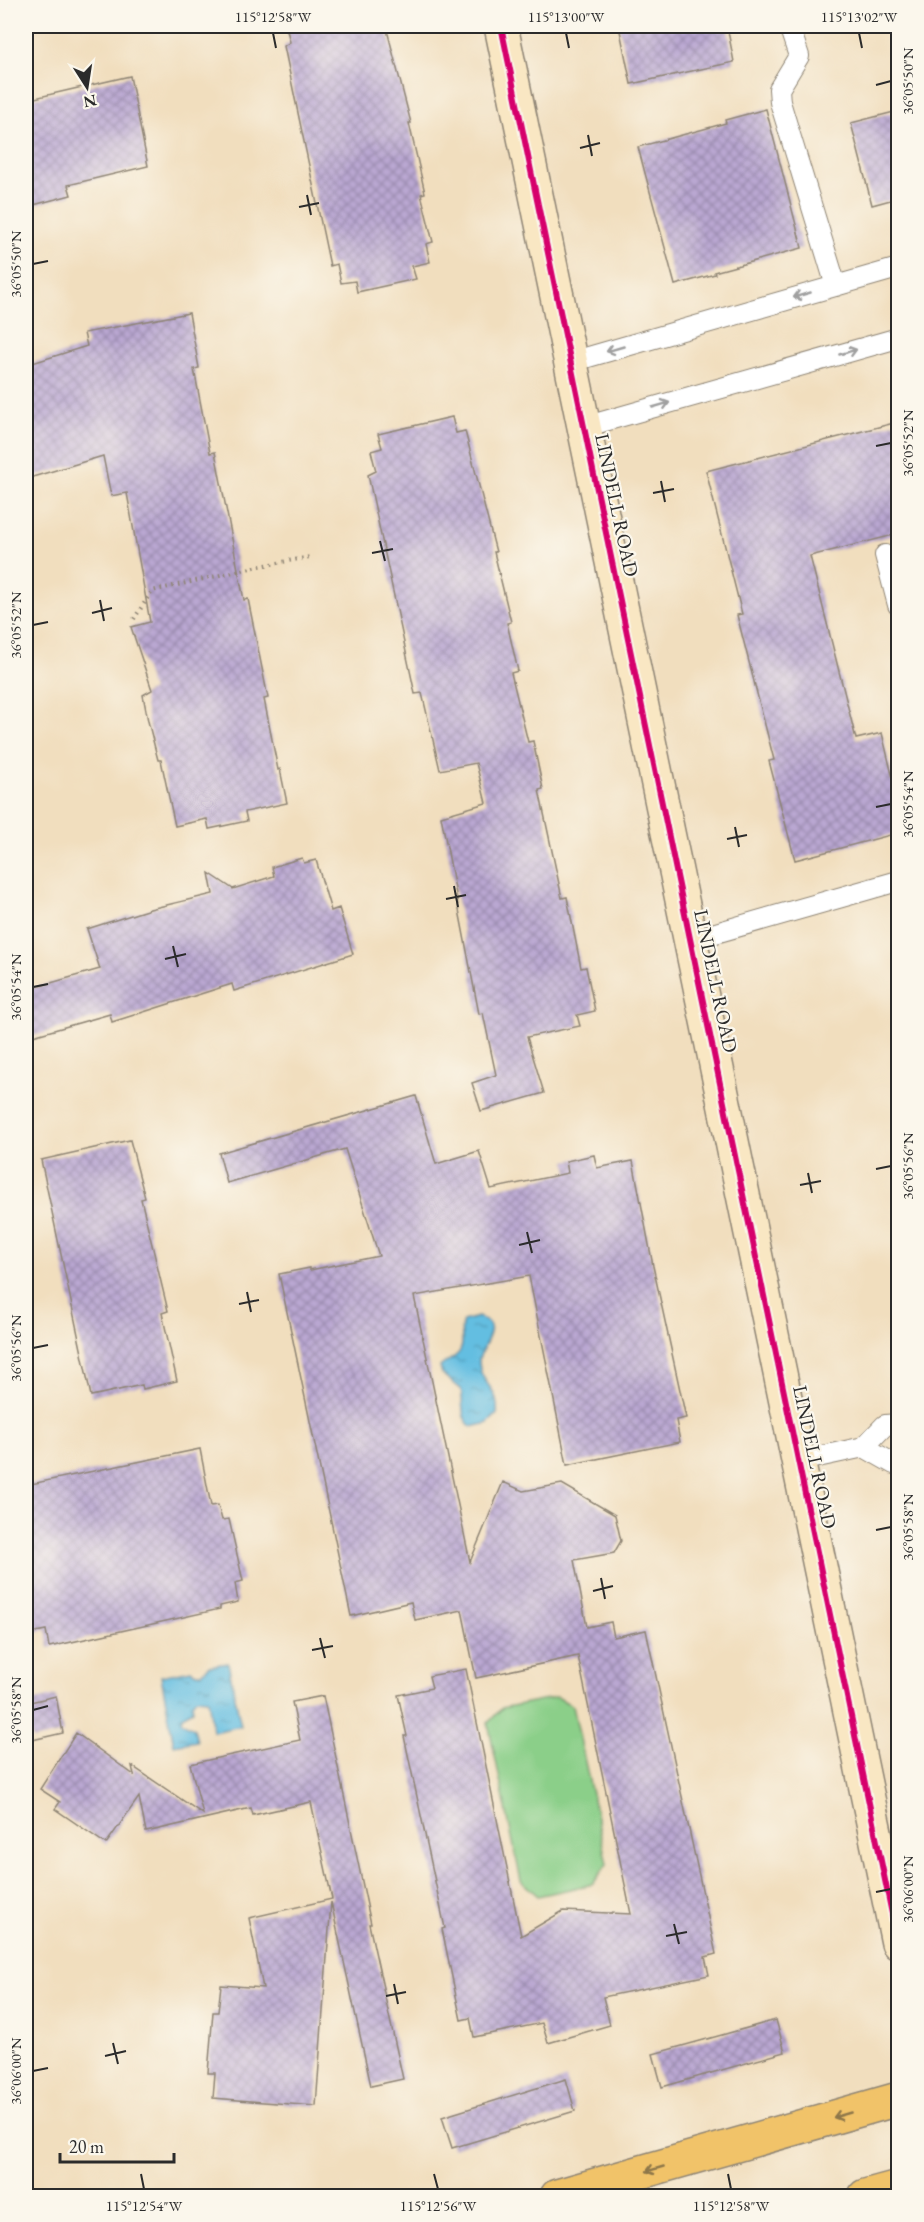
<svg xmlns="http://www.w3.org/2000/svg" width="924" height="2222" font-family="'EB Garamond',serif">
<defs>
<pattern id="water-ripples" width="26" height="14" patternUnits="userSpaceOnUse" patternTransform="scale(1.5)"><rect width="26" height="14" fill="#63bee1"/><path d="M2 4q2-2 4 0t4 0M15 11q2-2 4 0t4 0" fill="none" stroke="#529bb7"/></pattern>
<pattern id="building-cross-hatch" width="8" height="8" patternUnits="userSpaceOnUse" patternTransform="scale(1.5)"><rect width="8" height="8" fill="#baa7d2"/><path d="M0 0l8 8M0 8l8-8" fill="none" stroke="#9788ab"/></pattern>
</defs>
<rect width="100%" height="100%" fill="#fbf7ec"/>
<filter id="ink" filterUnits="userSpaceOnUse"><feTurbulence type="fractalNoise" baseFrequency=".0167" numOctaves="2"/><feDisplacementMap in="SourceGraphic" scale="12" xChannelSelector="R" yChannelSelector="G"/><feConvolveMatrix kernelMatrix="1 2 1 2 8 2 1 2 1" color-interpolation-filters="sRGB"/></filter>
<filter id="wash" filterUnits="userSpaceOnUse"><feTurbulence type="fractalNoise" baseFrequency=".008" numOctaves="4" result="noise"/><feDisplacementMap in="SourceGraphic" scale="24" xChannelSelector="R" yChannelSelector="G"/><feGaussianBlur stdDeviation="1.35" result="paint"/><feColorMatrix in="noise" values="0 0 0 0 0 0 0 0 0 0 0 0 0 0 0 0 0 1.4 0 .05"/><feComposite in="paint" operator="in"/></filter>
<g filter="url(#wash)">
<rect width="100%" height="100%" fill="#f1debe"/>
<path fill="#8bcf89" stroke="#5b7d5a" stroke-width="1.5" d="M557 1697 573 1706 607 1864 593 1884 538 1896 521 1881 488 1723 502 1708Z"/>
<path fill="url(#water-ripples)" stroke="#477486" stroke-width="1.5" d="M478 1317C505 1326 480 1345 479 1361 479 1384 500 1387 497 1414L488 1423 472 1427C459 1418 464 1402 461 1389L442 1374 440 1367C446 1361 456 1358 460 1351 466 1340 458 1332 463 1321Z
M228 1663 241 1726 213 1732 208 1699 196 1698 192 1703 193 1710 182 1716 181 1721 194 1729 197 1741 174 1745 161 1676 191 1670 196 1673H202L209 1666Z"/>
<g id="blocks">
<path fill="url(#building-cross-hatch)" d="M286 26H386L411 123H409L425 193 421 194 433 242 426 244 430 262 412 266 416 279 357 292 355 281 341 283 337 264 330 266 284 46 290 42Z
M619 26H727L734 62 631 84Z
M130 76 148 166 68 185 71 195 26 207V100Z
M766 109 802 248 714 272 715 274 675 285 638 147 726 123 725 120Z
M898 111V198L872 205 851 123Z
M189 313 199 368 194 369 210 453 215 452 244 600 248 599 268 698 264 699 278 770 280 769 287 803 245 812 247 821 209 829 207 819 175 826 161 760H158L148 721 143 695 152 690 131 627 150 622 127 493 111 496 103 456 26 479V365L87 346 84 333Z
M452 417 456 433 465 431 496 552H494L511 622 507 623 518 671 511 673 528 742 533 741 543 789 539 790 562 898 567 897 581 968 586 967 595 1011 577 1015 580 1026 527 1037 544 1093 481 1111 472 1083 496 1075 483 1013 479 1014 441 816 486 803 476 763 440 770 422 693 415 694 368 475 376 471 371 451 382 448 378 434Z
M898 422V534L810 556 856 739 882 733 898 800V833L795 860 769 761 774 760 737 615 742 614 706 471Z
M302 858 304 863 316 860 331 911 339 908 353 954 234 991 232 984 112 1022 110 1014 26 1038V990L100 969 87 929 150 909 213 894 209 873 233 889 274 876 272 867Z
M416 1096 436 1164 479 1151 491 1189 568 1173 566 1161 594 1155 597 1168 633 1161 653 1266 686 1418 676 1420 680 1442 567 1465 529 1276 414 1296 470 1562 503 1482 523 1491 562 1484 615 1515 621 1541 614 1553 574 1560 587 1627 611 1622 614 1637 646 1630 716 1954 705 1957 709 1975 603 1997 610 2025 548 2043 542 2023 474 2037 470 2018 461 2020 442 1929 445 1928 404 1736H407L398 1695 432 1688 429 1676 466 1669 521 1936 563 1911 631 1914 578 1656 476 1678 462 1610 415 1620 411 1602 351 1616 279 1274 310 1268V1270L379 1256 345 1149 227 1183 219 1153Z
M130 1140 145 1198 141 1199 168 1311 162 1313 177 1381 143 1389 142 1385 91 1396 41 1160Z
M200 1449 211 1506 218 1505 222 1520 229 1519 243 1581 235 1583 238 1602 220 1606V1609L49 1647 46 1630 26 1634V1485Z
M56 1696 63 1733 32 1740 26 1703Z
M323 1696 371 1924H369L403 2079 371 2086 331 1902 316 2106 213 2098 215 2073H208L213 2012H218L221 1985 263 1988 249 1918 332 1899 311 1802 253 1815 251 1808 146 1832 139 1797 106 1844 55 1809 60 1802 40 1789 76 1733 134 1775 132 1766 203 1814 190 1764 300 1740 292 1702Z
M776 2020 785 2052 662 2087 653 2054Z
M566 2079 575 2111 452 2148 442 2117Z"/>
</g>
</g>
<g filter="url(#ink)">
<use href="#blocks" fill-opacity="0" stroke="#8e8474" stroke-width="1.5"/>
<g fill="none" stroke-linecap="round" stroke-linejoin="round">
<g stroke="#8e8474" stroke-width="22">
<path id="lane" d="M789 26 799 56 779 89 780 102 836 286
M571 362 898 268
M584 427 898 338
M885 555 898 605
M691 940 898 881
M864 1447 894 1464 898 1463
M799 1461 864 1447 885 1425 898 1424"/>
</g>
<g stroke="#8e8474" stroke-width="36">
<path id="secondary" d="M501 26 898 1943"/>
</g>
<g stroke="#8e8474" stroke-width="36">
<path id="primary" d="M557 2196 898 2099
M865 2196 898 2187"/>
</g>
<path stroke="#8e8474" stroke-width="4" stroke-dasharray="1.5 4.5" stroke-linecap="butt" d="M134 619 152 591 255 567 310 557"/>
<use href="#lane" stroke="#fff" stroke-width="20"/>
<use href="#secondary" stroke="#f9e7c3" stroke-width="33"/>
<use href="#primary" stroke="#f1c369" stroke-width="33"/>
<g stroke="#fbf7ec" stroke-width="10">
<path id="cycleway" d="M501 26 898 1943"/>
</g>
<use href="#cycleway" stroke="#d6006c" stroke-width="6"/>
</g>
<defs><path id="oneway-shaft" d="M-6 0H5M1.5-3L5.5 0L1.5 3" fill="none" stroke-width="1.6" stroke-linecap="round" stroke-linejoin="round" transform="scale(1.5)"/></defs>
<g stroke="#a0a0a0">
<use href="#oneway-shaft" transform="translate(802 295) rotate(164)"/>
<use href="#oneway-shaft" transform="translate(615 349) rotate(164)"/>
<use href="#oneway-shaft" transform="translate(848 352) rotate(-16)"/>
<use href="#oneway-shaft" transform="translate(661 405) rotate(-16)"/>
</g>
<g stroke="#8e774a">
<use href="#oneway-shaft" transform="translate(842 2115) rotate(164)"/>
<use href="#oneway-shaft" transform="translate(655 2169) rotate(164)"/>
</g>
</g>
<path fill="none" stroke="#2b2b2b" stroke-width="2" d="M273 33 276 48M566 33 569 48M859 33 862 48M876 85 891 81M588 135 592 156M580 148 600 143M307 195 311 215M299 207 319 203M33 264 48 261M876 446 891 443M661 481 665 502M653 493 674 489M380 541 385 561M372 553 393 549M100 600 104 621M92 613 112 608M33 625 48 622M876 807 891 804M735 827 739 847M727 839 747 835M454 886 458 907M446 899 466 895M173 946 178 967M165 959 186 954M33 987 48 984M876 1169 891 1166M808 1173 812 1193M800 1185 821 1181M527 1232 532 1253M519 1245 540 1240M247 1292 251 1312M239 1304 259 1300M33 1348 48 1345M876 1530 891 1527M601 1578 605 1599M593 1591 613 1586M320 1638 325 1658M312 1650 333 1646M33 1710 48 1706M876 1892 891 1889M674 1924 679 1944M666 1936 687 1932M394 1984 398 2004M386 1996 406 1992M113 2043 118 2064M105 2056 126 2051M33 2071 48 2068M141 2174 144 2189M434 2174 438 2189M728 2174 731 2189"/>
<g text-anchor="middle" stroke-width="4.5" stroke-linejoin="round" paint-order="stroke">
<g font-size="20" fill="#2b2b2b" stroke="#fbf7ec">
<text transform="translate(617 505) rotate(78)" y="7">LINDELL ROAD</text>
<text transform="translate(716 981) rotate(78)" y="7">LINDELL ROAD</text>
<text transform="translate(815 1457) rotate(78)" y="7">LINDELL ROAD</text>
</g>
</g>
<rect width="924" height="2222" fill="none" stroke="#fbf7ec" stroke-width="66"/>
<g transform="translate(87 87) rotate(168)" stroke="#fbf7ec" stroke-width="4.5" paint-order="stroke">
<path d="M0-4.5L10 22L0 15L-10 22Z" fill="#2b2b2b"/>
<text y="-9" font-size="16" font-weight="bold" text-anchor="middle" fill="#2b2b2b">N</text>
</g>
<path d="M60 2153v9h114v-9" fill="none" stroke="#2b2b2b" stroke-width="3"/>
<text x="69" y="2153" font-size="18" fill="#2b2b2b" stroke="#fbf7ec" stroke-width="4.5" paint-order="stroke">20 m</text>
<rect x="33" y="33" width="858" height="2156" fill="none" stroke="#2b2b2b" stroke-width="2"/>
<g font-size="15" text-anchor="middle" fill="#2b2b2b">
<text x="273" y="22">115°12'58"W</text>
<text x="566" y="22">115°13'00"W</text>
<text x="859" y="22">115°13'02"W</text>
<text transform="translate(908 81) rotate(-90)" y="5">36°05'50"N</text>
<text transform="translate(16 264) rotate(-90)" y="5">36°05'50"N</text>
<text transform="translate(908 443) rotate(-90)" y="5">36°05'52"N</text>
<text transform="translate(16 625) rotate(-90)" y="5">36°05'52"N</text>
<text transform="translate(908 804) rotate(-90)" y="5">36°05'54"N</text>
<text transform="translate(16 987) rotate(-90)" y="5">36°05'54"N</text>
<text transform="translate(908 1166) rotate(-90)" y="5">36°05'56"N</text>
<text transform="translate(16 1348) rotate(-90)" y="5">36°05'56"N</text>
<text transform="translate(908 1527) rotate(-90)" y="5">36°05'58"N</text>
<text transform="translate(16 1710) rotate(-90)" y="5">36°05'58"N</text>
<text transform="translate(908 1889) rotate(-90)" y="5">36°06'00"N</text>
<text transform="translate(16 2071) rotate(-90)" y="5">36°06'00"N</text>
<text x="144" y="2211">115°12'54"W</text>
<text x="438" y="2211">115°12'56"W</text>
<text x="731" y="2211">115°12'58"W</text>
</g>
</svg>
